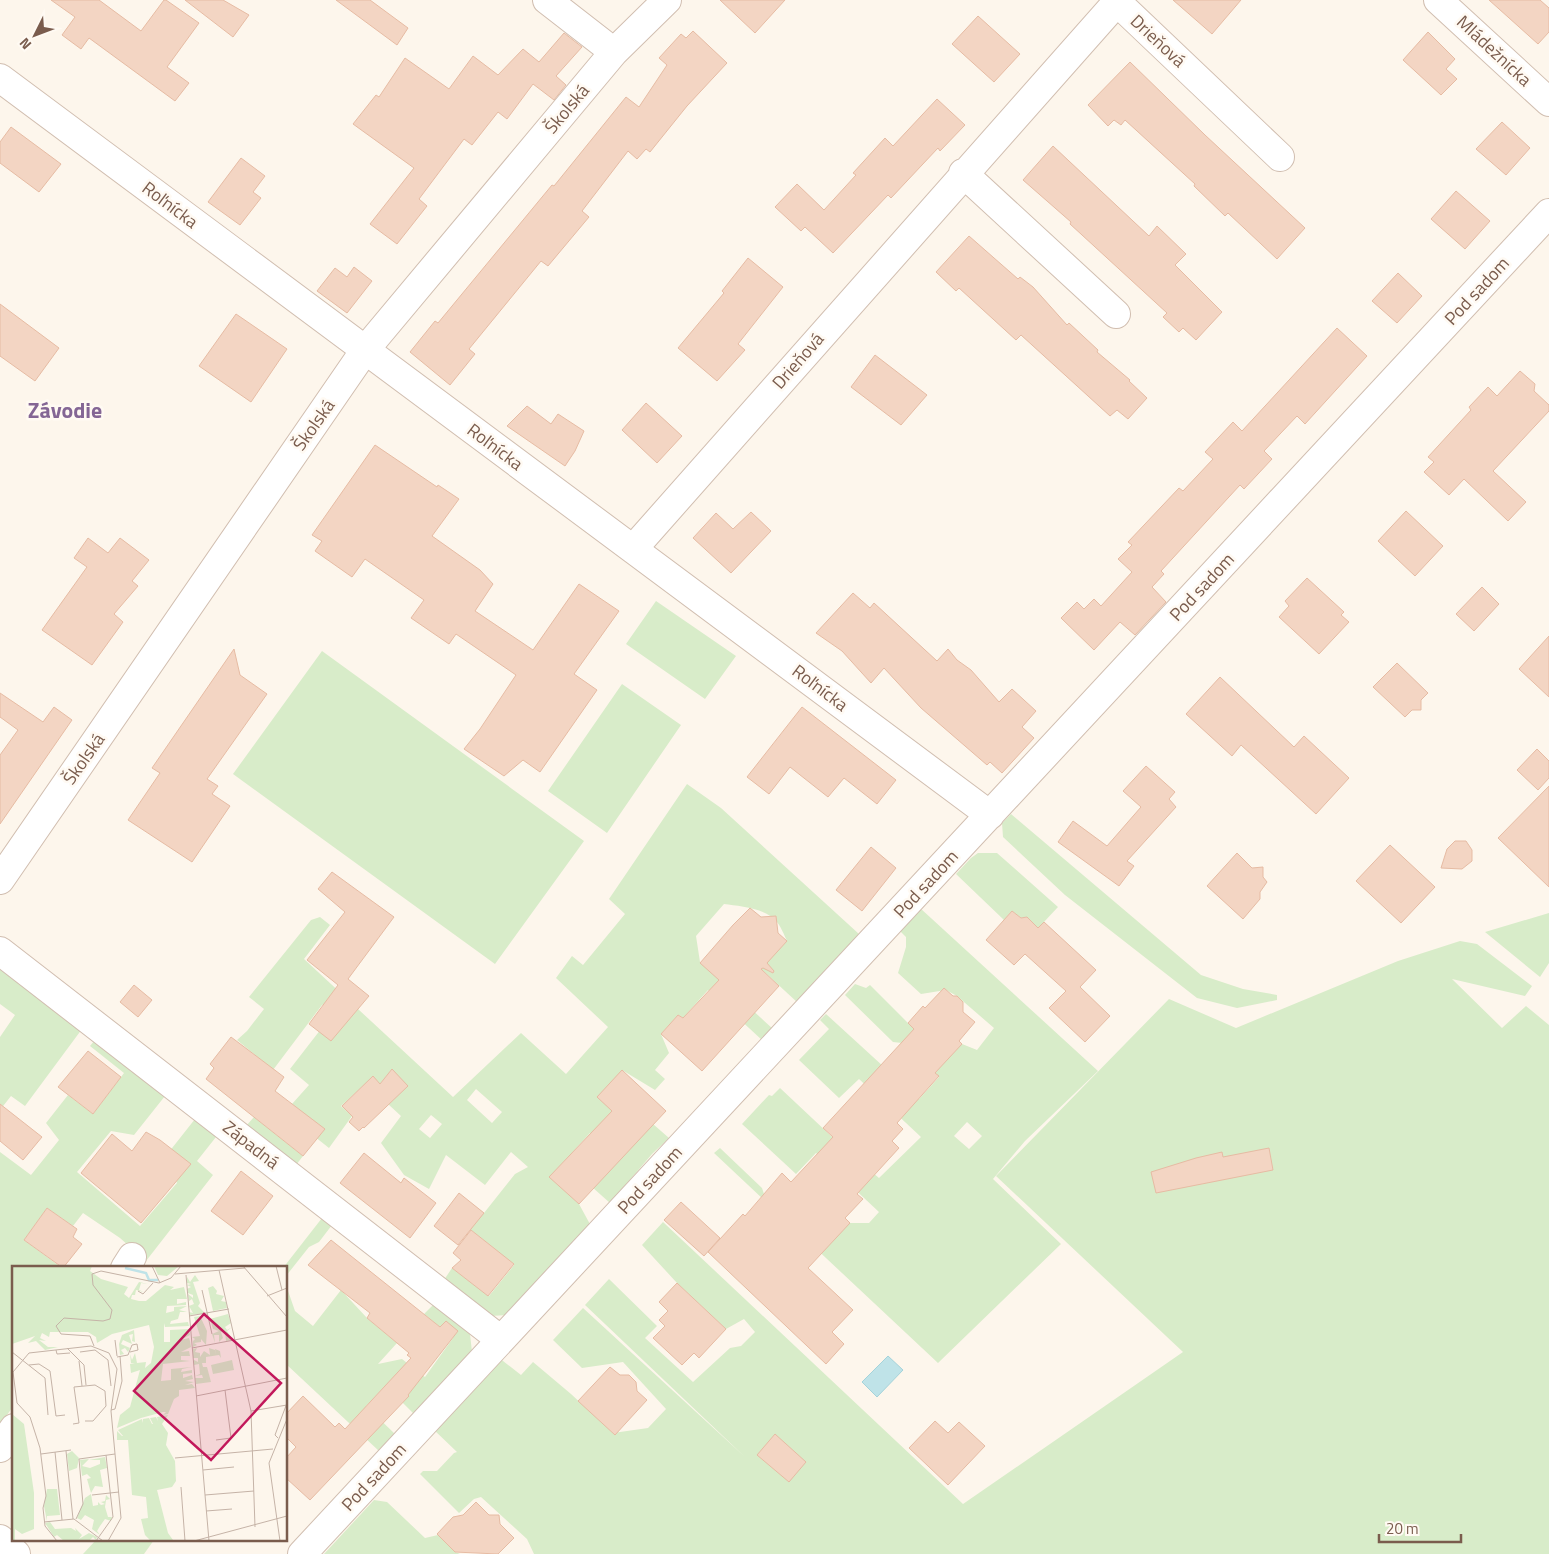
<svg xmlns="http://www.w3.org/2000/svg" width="1549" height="1554" font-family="'Titillium Web',sans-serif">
<rect width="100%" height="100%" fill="#fdf6ec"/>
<path fill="#d8ecc9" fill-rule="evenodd" d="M656 601 736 656 705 699 626 644Z
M322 651 584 841 495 964 233 774Z
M622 684 681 725 607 833 548 791Z
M687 784 721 808 859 934 798 1003 760 968 787 941C784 935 781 926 776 921 765 908 739 906 724 904L696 936 700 962 773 1029 763 1041 708 990 683 1018 678 1015 661 1034 669 1053 655 1070 665 1079 655 1090 622 1070 653 1124 669 1138 652 1154 610 1203 592 1187 618 1159 590 1133 550 1177 579 1204 591 1226 508 1315 490 1316 444 1280 452 1268 489 1296 514 1265 471 1230V1203L484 1213 515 1174 528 1167 511 1152 485 1185 446 1155 429 1189 404 1175 381 1143 401 1116 388 1104 392 1069 380 1084 373 1077 341 1106 352 1116 329 1148 295 1121 302 1112 292 1104 309 1085 290 1069 345 998 322 1005 273 1070 237 1040 247 1031 264 1009 249 997 311 920 320 917 330 925 304 959 453 1097 521 1033 566 1074 608 1027 556 978 572 956 583 965 625 914 609 899ZM476 1089 502 1112 492 1123 467 1100ZM431 1115 442 1124 430 1138 419 1129Z
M1011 814 1201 975 1243 989 1277 995V1000L1237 1008 1197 998 1065 895 1003 837 1002 823Z
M978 853H997L1058 907 1043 923 1041 936 1033 928 1032 922 1027 917 1021 918 1012 911 1004 920 956 874 971 858Z
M920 908 1098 1071 1025 1141 993 1179 1061 1244 938 1363 714 1153 720 1148 762 1188 764 1194 850 1223H869L879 1212 816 1153 796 1174 742 1124 769 1095 772 1096 780 1088 845 1149 879 1178 921 1137 859 1079 839 1098 799 1060 829 1029 820 1020 826 1014 919 1099 939 1077 902 1043 893 1042 845 995 855 984 866 988 870 985 908 1023 947 1059 962 1044 977 1050 994 1028 957 996 946 990 921 994 898 973 906 947V937L899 930ZM967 1122 982 1136 969 1149 954 1136Z
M1549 913V963L1540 977 1485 932Z
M1460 941 1477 944 1532 986 1525 996 1452 979 1502 1028 1526 1006 1549 1025V1554H534L527 1539 481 1497 474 1499 459 1513 420 1474 423 1471H437L454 1453 457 1452 433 1429 498 1357 521 1375 533 1362 571 1394 613 1433 648 1428 666 1409 623 1362 582 1368 553 1340 583 1308 745 1457 585 1305 609 1279 657 1326 645 1338 693 1382 730 1348 741 1346 755 1332 744 1319 726 1329 677 1283 642 1245 663 1222 963 1504 1183 1352 996 1176 1169 999 1236 1028 1398 961Z
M0 964 82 1029 25 1106 11 1096 0 1110V1037L15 1015 0 1004Z
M95 1040 165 1096 134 1135 111 1131 77 1172 140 1226 177 1183 165 1157 195 1119 216 1137 197 1161 213 1175 146 1261 120 1238 83 1213 73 1226 47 1208 24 1240 62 1268H14V1405L0 1425V1152L31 1175 59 1140 46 1123 68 1095 93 1114 124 1073 90 1046Z
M254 1117 303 1156 296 1165 246 1126Z
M322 1218 332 1225 319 1242 309 1247 286 1276V1268H283Z
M286 1285 295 1311 313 1326 341 1290 367 1318 397 1343 378 1364 402 1359 425 1377 453 1338 424 1314 433 1305 470 1334 472 1352 414 1414 402 1402 408 1396 391 1380 366 1406 395 1434 379 1451 286 1364Z
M374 1500 387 1502 425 1538 438 1535 455 1552 460 1554H324Z
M96 1540H154L144 1554H83Z"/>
<path fill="#bfe3e8" stroke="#a5d3da" d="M888 1356 903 1370 877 1397 862 1382Z"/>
<path fill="#f3d5c3" stroke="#e6bba3" d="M51 0H99L141 31 164 0H166L199 23 167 67 189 83 175 101 89 38 81 49 62 35 75 17Z
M185 0H223L249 15 233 37Z
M336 0H370L408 28 397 45Z
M720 0H785L755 33Z
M1173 0H1241L1212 34Z
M1489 0H1540L1549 8V32L1538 44Z
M978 16 1020 54 994 82 952 44Z
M693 31 727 63 687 106 650 152 646 149 637 159 628 151 582 211 589 217 548 266 541 261 469 349 475 354 450 385 410 352 435 321 438 323 552 185 554 186 626 97 639 107 667 65 659 58 681 34 686 38Z
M1428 32 1455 59 1446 69 1457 79 1441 95 1403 60Z
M564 33 582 47 556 76 566 85 554 100 533 84 507 119 498 112 472 145 464 139 419 199 427 206 397 244 370 224 414 168 353 124 376 95 379 97 405 58 449 89 473 56 498 75 523 49 539 62Z
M1130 62 1205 135 1305 228 1277 259 1228 213 1225 216 1194 186 1195 184 1125 120 1121 125 1114 120 1108 126 1088 105Z
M937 99 965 125 940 151 938 148 891 198 888 195 833 253 805 227 801 231 775 207 797 184 824 210 856 175 853 173 885 138 893 146Z
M1502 122 1530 148 1506 175 1476 149Z
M11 127 61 164 39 192 0 163V142Z
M1053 146 1149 236 1157 226 1186 254 1175 265 1222 312 1196 340 1183 328 1179 332 1163 317 1167 313 1082 235 1070 224 1071 222 1023 180Z
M241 158 265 176 253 192 261 198 240 225 208 202Z
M1456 191 1490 221 1465 249 1431 219Z
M969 236 1018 279 1020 277 1033 287 1067 325 1069 323 1098 350 1097 352 1130 380 1129 381 1147 398 1128 419 1117 410 1110 416 1021 335 1016 340 959 288 956 291 936 272Z
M748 258 783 287 738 344 745 350 717 381 678 348 724 293 722 291Z
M354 267 372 281 347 313 317 291 335 268 347 277Z
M1398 273 1422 296 1397 323 1372 301Z
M0 304 59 348 35 381 0 356Z
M236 314 287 349 251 402 199 366Z
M1337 328 1367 356 1305 424 1297 416 1264 451 1272 459 1244 489 1240 485 1161 571 1164 574 1152 587 1166 602 1135 635 1120 622 1094 650 1061 618 1077 602 1084 609 1094 599 1101 606 1132 572 1118 559 1132 545 1128 542 1179 488 1183 491 1213 459 1205 452 1233 422 1242 431Z
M875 355 927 395 901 425 851 387Z
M1520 371 1535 384 1534 391 1549 405V411L1493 471 1526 502 1508 521 1464 479 1449 495 1424 472 1434 462 1428 457 1471 410 1469 407 1488 387 1497 396Z
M646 403 682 436 657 463 622 430Z
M527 406 551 424 558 414 584 431 575 451 565 466 507 426Z
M375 445 437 487 438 485 459 499 432 536 480 570 493 584 475 611 533 650 579 584 619 611 574 674 597 690 540 772 523 760 504 776 464 749 480 729 516 675 456 634 449 644 411 618 424 600 365 559 352 577 315 551 322 541 312 535Z
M1406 511 1443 546 1415 576 1378 541Z
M751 512 771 531 731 573 693 538 716 513 733 529Z
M88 538 108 553 120 538 149 560 132 581 138 586 114 614 123 622 92 665 42 630 87 567 74 558Z
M1307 578 1344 612 1341 615 1349 622 1319 654 1279 617 1289 606 1285 601Z
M1482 587 1499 604 1474 631 1456 614Z
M853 593 870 608 874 603 937 661 948 649 957 660 971 670 999 702 1012 689 1036 711 1022 727 1034 738 1002 773 990 762 987 765 921 708 884 668 871 683 842 651 816 633Z
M1549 636V697L1519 669Z
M234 649 240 675 267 694 207 779 218 786 212 794 230 806 192 862 128 820 160 773 152 768Z
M1397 663 1428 693 1421 700V710H1412L1405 717 1373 687Z
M1220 677 1294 747 1304 736 1349 778 1316 814 1241 745 1232 756 1186 714Z
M0 693 43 722 54 707 72 720 0 824V755L18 730 0 717Z
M802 707 896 780 877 804 844 778 828 797 790 767 769 794 747 777Z
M1537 749 1549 761V778L1538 790 1517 770Z
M1146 766 1175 792 1169 799 1176 807 1127 861 1134 866 1119 886 1058 842 1073 821 1107 846 1141 807 1123 791Z
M1549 786V887L1498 838Z
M1455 841H1466L1472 850V861L1462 869 1441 868 1447 849Z
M1390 845 1435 887 1401 923 1356 881Z
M871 847 896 868 862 911 836 890Z
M1237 853 1252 868 1263 867V877L1267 882 1260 892V899L1243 919 1207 886Z
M332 872 394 917 348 979 369 996 331 1041 309 1024 338 985 307 960 345 912 318 889Z
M750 908 761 917 776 916 778 933 787 941 767 963 774 971 773 973 763 968 761 969 779 986 702 1071 661 1034 678 1015 683 1018 719 980 700 963 733 925Z
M1012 911 1021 918 1027 917 1038 928 1044 922 1096 970 1080 987 1110 1016 1085 1042 1049 1008 1066 991 1025 954 1014 965 986 940Z
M134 985 152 1000 138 1017 120 1002Z
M944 988 953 996H957L963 1002V1012L975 1022 959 1041 962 1044 935 1073 939 1076 897 1123 903 1129 892 1141 899 1148 857 1194 863 1199 845 1218 850 1223 808 1268 853 1310 832 1332 844 1344 826 1364 708 1252 743 1214 745 1216 782 1173 791 1182 833 1137 823 1128 914 1029 908 1023 923 1006 925 1008Z
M231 1037 284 1077 275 1091 325 1129 303 1156 206 1079 214 1068 210 1064Z
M88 1051 121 1077 93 1114 58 1087Z
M392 1069 408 1086 364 1128 363 1127 359 1131 349 1122 353 1117 342 1106 373 1076 380 1084Z
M622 1070 666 1111 579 1204 549 1177 612 1111 597 1097Z
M0 1104 42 1137 23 1160 0 1141Z
M146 1132 160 1140 191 1164 141 1223 81 1173 112 1134 132 1151Z
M1269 1148 1273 1170 1156 1193 1151 1172 1196 1158 1222 1152 1223 1157Z
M364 1153 401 1183 404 1178 436 1203 410 1238 340 1183Z
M241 1171 273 1196 243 1235 211 1211Z
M459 1193 484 1213 458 1245 434 1226Z
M681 1202 720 1238 704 1256 664 1220Z
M47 1208 77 1229 73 1237 82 1244 63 1268 24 1240Z
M471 1230 514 1264 488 1296 452 1268 461 1260 453 1253Z
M331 1240 440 1327 446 1321 458 1331 408 1395 409 1396 310 1500 286 1478V1458L296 1447 286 1437V1414L303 1396 335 1427 339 1423 345 1429 411 1358 407 1355 409 1353 367 1318 370 1313 308 1265Z
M677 1283 726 1329 699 1358 694 1353 682 1365 653 1338 665 1326 659 1320 668 1311 659 1302Z
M610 1367 620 1375H629L636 1382 637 1391 647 1400 615 1435 578 1401Z
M935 1421 948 1433 959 1422 985 1446 948 1485 909 1448Z
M775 1434 806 1462 789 1482 757 1455Z
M476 1502 489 1515H499L500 1524 514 1538 498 1554 455 1552 437 1534 453 1517 463 1515Z"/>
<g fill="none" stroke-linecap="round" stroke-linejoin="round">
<g stroke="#d1beb0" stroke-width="30">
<path id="minor" d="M547 0 614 52
M1438 0 1549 102
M0 78 990 815
M963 173 1116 314
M633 549 1117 2 1280 157
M0 880 365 350 614 52 667 0
M0 951 501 1340
M125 1268 132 1257
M0 1448 14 1428
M0 1539 16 1554
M302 1554 1549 213"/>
</g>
<use href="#minor" stroke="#fff" stroke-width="28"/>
</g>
<g text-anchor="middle" stroke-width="5" stroke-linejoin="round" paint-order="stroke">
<g font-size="18" fill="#7a5c4d" stroke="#fffaf3">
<text transform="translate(1158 41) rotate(43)" y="6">Drieňová</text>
<text transform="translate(1494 51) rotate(43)" y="6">Mládežnícka</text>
<text transform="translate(567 109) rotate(-50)" y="6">Školská</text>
<text transform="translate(170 205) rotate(37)" y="6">Roľnícka</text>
<text transform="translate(1477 291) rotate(-47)" y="6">Pod sadom</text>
<text transform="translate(798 361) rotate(-49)" y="6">Drieňová</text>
<text transform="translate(314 425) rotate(-55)" y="6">Školská</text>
<text transform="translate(495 447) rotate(37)" y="6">Roľnícka</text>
<text transform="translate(1202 587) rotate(-47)" y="6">Pod sadom</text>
<text transform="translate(820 688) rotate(37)" y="6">Roľnícka</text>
<text transform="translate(84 759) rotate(-55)" y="6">Školská</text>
<text transform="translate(926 884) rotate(-47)" y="6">Pod sadom</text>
<text transform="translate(251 1145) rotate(38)" y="6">Západná</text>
<text transform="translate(650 1180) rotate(-47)" y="6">Pod sadom</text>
<text transform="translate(374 1477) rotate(-47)" y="6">Pod sadom</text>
</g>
<g font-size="22" font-weight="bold" fill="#846695" stroke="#fffaf3">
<text x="65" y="418">Závodie</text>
</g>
</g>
<g transform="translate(12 1266)">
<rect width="275" height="275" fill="#fdf6ec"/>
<path d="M0 0H80L78 5 89 13 116 21 112 28 117 32 127 16 136 18 129 17 127 24 132 26 124 24 123 29H120L119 33 127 35H134L153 19 162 21 158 24 172 21 175 33H165V38L174 36V39L155 40 154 47 162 45V41L175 40 167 44 175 46H168L166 53 159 55 158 58 176 56 177 60 153 61 152 57V76H158V64L177 63 178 69 168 74 177 72 178 75 179 81 169 86 177 85 178 90H169V94L178 95 151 98 149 115 159 114V103L180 101 170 103 169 106 180 104V107L171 108V112L180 109 181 113 173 115 182 116 173 119 180 118 183 122 167 124V130L162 133 156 148 151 149 154 146H151L129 152 105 162 108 149 118 141 128 104 119 107 118 98 123 97H119L118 88 120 94 123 87 125 97 134 96 133 102 139 97 142 81 137 59 100 68 85 77 84 71 76 66H38L37 71 30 67 28 72 34 75 27 74 36 81H46L33 84 24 75 16 77 31 62 23 70 0 78ZM142 0H167L155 10 146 9ZM183 9 187 15 181 16 188 37 186 40 193 47 178 49 177 46 181 47 177 40 182 38 180 33 177 35 176 28 181 32V29L176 27 175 23 179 21 175 19 179 18 175 17V11L178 16ZM201 20 205 25 204 28 212 30 209 35 214 36 215 42 201 45 196 22ZM216 48 219 57 213 61 215 64 220 61 215 65 221 74 214 75 213 65 209 66 211 72 207 76V69H202L203 77 200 68 207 65 201 63 198 53ZM188 50 195 65 194 79 189 73V76L182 77 185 79 181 81V75L183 73 180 71 188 70 182 51ZM122 64 123 76 120 75 121 68 117 69 120 78 111 74 109 78 118 82 116 86 113 82 109 84 112 88 108 89 107 78 110 69ZM185 82 183 86 188 87V91L192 85 198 89 197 82 203 84 204 89 203 83 208 85 209 92 207 89 194 91V97H190L191 101H195L199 116 184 118 183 112H191L190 109 183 110 188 108 187 98 182 99V94L186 96V92H181V83ZM220 94 222 104 201 108 199 99ZM0 148 12 158 22 227V263L10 268 3 263V275H0ZM156 149 150 158 156 167 154 179 163 195 164 215 160 221 145 224 156 267 161 274 172 275H139L133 269 129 253 136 252 134 231 120 229 116 174H105V165L110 170H111L106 164 130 153V157L131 153 137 152 140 158H141L138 152 144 151 146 155 145 151ZM60 185 67 192 65 202 57 205 55 188ZM93 191 95 202 88 204 91 221 83 220 79 227 75 213 79 212 75 208 70 210 68 194 77 193 70 200 78 202 88 198V194H77ZM35 223H45L48 249 35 250V255L32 240ZM79 228 81 240 86 239V236L89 239 93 238 89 236 93 235 94 229 98 233 94 234 93 241 96 251H100L99 255 93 253 88 260 85 265 88 269 80 263 82 254 73 249 69 254 65 252 73 232ZM38 256 43 263 59 262 64 265 63 262 70 269 67 273 77 267 85 271 84 274 81 271 77 275H52L45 269 42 271 33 257Z" fill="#d8ecc9"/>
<path fill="none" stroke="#bfe3e8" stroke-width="2.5" d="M113 2 134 7 137 14H146"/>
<path fill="none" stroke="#c5b3a7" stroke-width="1" d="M140 0 148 17M231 0 275 51M264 0 270 24M207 4 239 145 243 261M163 8 233 2M174 9 197 275M190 24 200 68M126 25 131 28 141 17M255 30 275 22M177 50 217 43M103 74 105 90M82 80 78 70 49 68 44 60 52 52 91 55 98 53 100 44 81 19 80 8 89 5 147 17 159 12 169 0M55 82 72 99 74 119M180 82 275 64M44 84 45 88 58 87M0 86 33 112 36 149M68 86 83 84 96 94 99 120M105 91 116 89 120 79 125 78 126 84 118 86M67 95 70 120M17 99 27 98 38 105 44 150 53 149M184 130 275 112M99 144 103 143 110 115 108 90M239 145 275 139M61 158 67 157 62 121 83 119 93 125 94 140 81 155H73M266 172 263 169 275 137M204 174 219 172 213 124M54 185 61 253M43 186 50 254M29 188 59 184M163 192 261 183M191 204 222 201M169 221 173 275M80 229 107 226M193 229 242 225M194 245 220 243M64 253 71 238 67 193 103 188M32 256 62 253 91 275M45 275 33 260 31 242 34 230 28 182 18 151 5 137 1 106 17 87 79 80 97 87 105 103 99 145 109 252 96 275M84 275 101 251 94 189M182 275 275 250M268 275 257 197 275 153"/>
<path fill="#c2185b" fill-opacity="0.15" stroke="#c2185b" stroke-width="2.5" d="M192 48 269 117 199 194 122 125Z"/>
<rect width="275" height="275" fill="none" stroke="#7a5c4d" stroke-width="2.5"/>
</g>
<g transform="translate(35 35) rotate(228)" stroke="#fffaf3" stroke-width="4" paint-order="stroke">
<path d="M0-4L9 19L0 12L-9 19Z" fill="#7a5c4d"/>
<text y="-8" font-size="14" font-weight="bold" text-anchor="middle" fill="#7a5c4d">N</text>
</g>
<path d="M1379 1534v8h82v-8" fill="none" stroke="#7a5c4d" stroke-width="2.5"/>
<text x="1386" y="1534" font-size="15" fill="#7a5c4d" stroke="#fffaf3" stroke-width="4" paint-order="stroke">20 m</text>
</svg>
